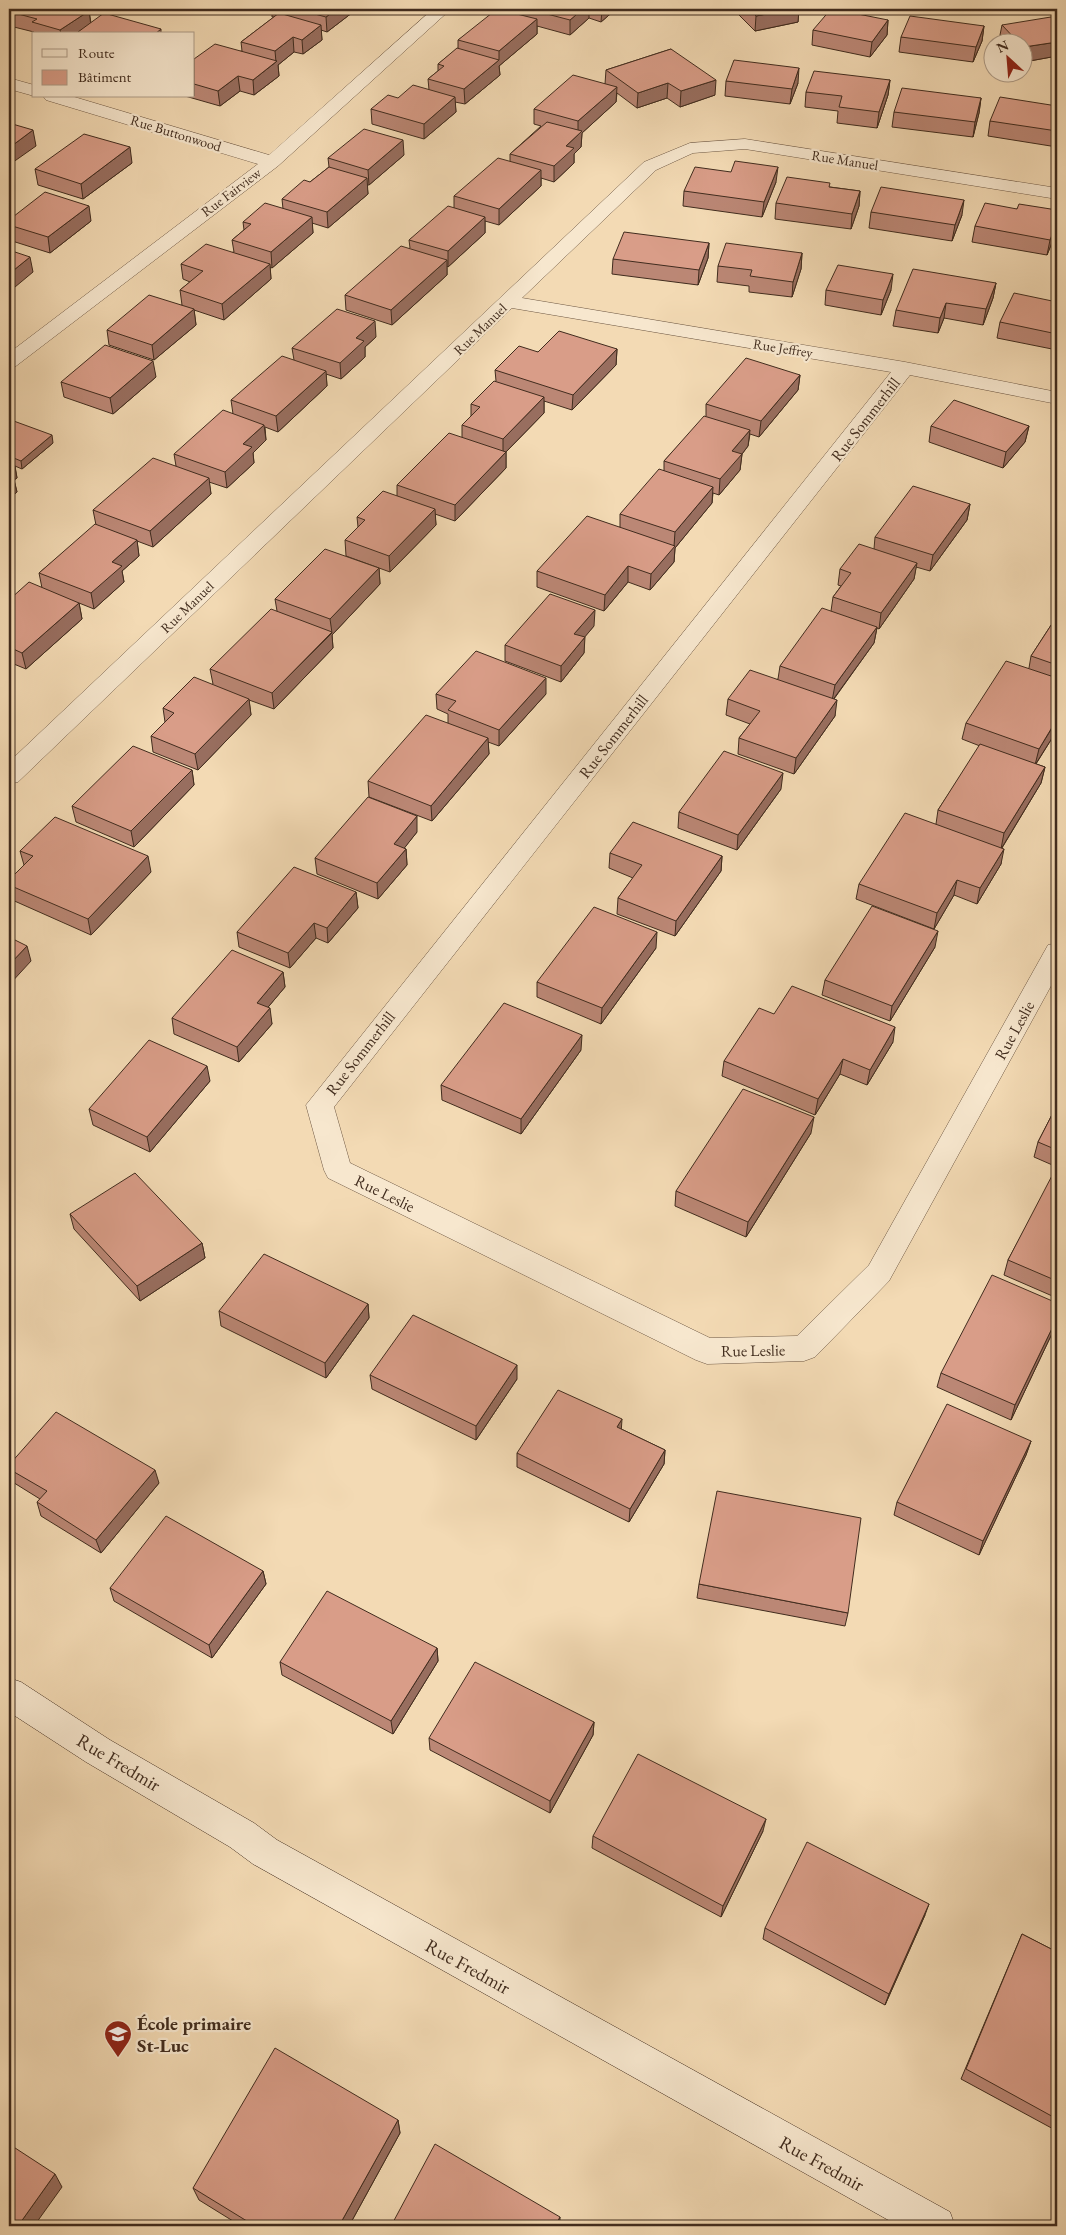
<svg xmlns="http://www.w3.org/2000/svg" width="1066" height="2235" font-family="'EB Garamond',serif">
<rect width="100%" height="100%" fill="#f3dab4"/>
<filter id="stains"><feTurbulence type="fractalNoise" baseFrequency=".004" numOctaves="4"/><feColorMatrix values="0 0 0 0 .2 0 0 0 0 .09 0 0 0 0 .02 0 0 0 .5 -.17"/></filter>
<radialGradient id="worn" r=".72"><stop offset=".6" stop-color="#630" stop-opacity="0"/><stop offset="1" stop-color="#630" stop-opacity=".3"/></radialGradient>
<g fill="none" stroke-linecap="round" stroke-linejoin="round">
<g stroke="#6e5844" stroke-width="1">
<path id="street" d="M433 9H451L278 166 16 366 9 368V353L258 164 46 100 43 96H71L269 155Z
M9 78 34 85V96L9 89Z
M745 139 1057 188V199L745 149 693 153 656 170 522 298 905 362 1057 392V404L910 375 334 1107 350 1163 710 1338 797 1336 869 1265 1048 945 1057 943V975L889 1281 815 1357 804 1361 707 1364 696 1360 328 1178 324 1170 306 1105 891 372 512 308 18 782 9 784V762L644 162 690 143Z"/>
</g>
<g stroke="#412c1e" stroke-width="1">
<path id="secondary" d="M9 1678 21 1682 110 1740 254 1823 277 1840 950 2212 955 2226H899L253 1864 230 1847 86 1762 9 1712Z"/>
</g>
<use href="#street" fill="#f7e7ce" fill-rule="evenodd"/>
<use href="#secondary" fill="#f7e7ce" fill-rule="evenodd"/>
</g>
<path fill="#bb8775" stroke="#412c1e" d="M9 9 89 11 91 23 161 34H34V32L14 27 12 16 9 18Z
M272 9H357L327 32 321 30 322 40 303 54 294 52 278 65 279 76 254 95 240 91 220 106 185 96H194V59L242 51 241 42 274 17H272Z
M503 9H616L601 22 589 18 570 35 537 26V34L499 66 500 75 465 104 455 102 456 112 424 139 372 124 371 109 429 90 428 79 438 71V64L458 48V40L503 10Z
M733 9H799L798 22 755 31Z
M888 20 887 35 870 57 812 45 813 30Z
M1002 25 1057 56 1024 62V42H1002L999 40Z
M984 26 982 41 973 62 899 52 901 37Z
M671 49 715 95 680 107 667 98 637 108 617 93 616 102 582 133 581 147 574 154V163L554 182 541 178V186L499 225 485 221V233L448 267 447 266V275L392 325 346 310 345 295 410 248 409 240 454 208V196L510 162V154L541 126 534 124V109L605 84 606 70Z
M890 80 888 95 877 128 837 123 838 111 805 107 806 92Z
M726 81 798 83 790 104 725 96Z
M981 98 979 113 973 137 892 127 894 112Z
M1057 106V147L988 136 990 121Z
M404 155 369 185H367L368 194 328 228 312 223 313 233 272 268 270 267 271 279 224 320 194 310 196 325 154 360 109 345 107 330 182 305 180 290 190 282 183 279 181 264 234 252 232 240 244 230 243 222 283 209 282 199 310 182 329 167 328 158Z
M132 163 83 199 38 185 35 169Z
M776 182 762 217 683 206 684 191Z
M830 187 860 191 859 206 851 229 775 219 776 203Z
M1017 209 1057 210V230L1047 255 972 242 975 226Z
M871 212 962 215 952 241 869 228Z
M9 220 91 221 50 253 9 240Z
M709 243 708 258 698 285 612 274 613 259Z
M802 253 801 269 792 297 749 292V286L717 282 718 266Z
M996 283 993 298 983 325 944 318 938 333 893 326 896 310Z
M826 290H891L881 315 825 305Z
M1057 302V350L997 338 1000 322Z
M376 337 365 347V357L341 379 326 374 327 386 278 432 265 427 266 440 253 453 254 463 227 488 209 482 211 494 153 547 137 541 139 556 122 571 124 582 94 609 79 603 82 619 26 669 9 662V600L42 588 39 573 96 525 93 510 176 466 174 454 233 414 231 400 294 360 292 348Z
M617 349 616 365 572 410 544 401V413L506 452V468L455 521 435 514 436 525 390 572 346 556 345 540 358 527 357 517 397 496V485L462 438V425L471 416V404L496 381 495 370 538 352Z
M800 375 798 390 759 437 750 434 748 446 742 454 740 470 719 495 713 493 712 503 675 548 674 562 650 590 628 582 604 611 537 587V571L620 527V514L664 471V461L706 416V404Z
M156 377 113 414 64 397 61 382Z
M9 421 53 443 22 469 15 466 17 478 14 480 17 492 9 499Z
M931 426H1029L1025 442 1003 468 929 442Z
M970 504 967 520 930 571 916 567 914 579 879 629 877 628 874 643 834 699 835 716 794 774 738 754 739 738 750 724 726 715 728 699 778 679 780 666 831 611 833 597 841 586 838 585 840 569 874 549 875 537Z
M379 568 380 584 332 635 333 648 274 709 249 700 251 715 198 770 153 752 151 736 165 722 163 708 213 684 210 669 277 611 275 599Z
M1057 582V600L1053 599Z
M1057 616V737L1054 735 1036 764 1045 767 1041 783 1002 848 1001 864 977 904 954 895 934 929 856 899 859 884 936 824 938 810 980 746 962 739 966 723 1029 668 1031 656Z
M594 626 584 637V653L561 682 505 661V645Z
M436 694H546L499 746 488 742 489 754 432 821 369 797 368 781 448 723V714L437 709Z
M192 770 194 785 134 847 76 822 72 806Z
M781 789 737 850 678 828 679 812Z
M417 832 404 848 406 849 407 865 378 899 317 874 315 858Z
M20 851 151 872 91 935 10 899 9 895V880L24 865Z
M610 853 722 856 721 871 675 936 617 914 618 898 633 878 609 868Z
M356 892 358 908 328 943 316 938 290 968 239 947 237 932Z
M935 947 890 1021 822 995 825 980Z
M656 948 601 1024 537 997V982Z
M283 972 285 987 268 1007 272 1024 239 1062 174 1034 172 1018Z
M774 1014 893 1042 867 1085 840 1074 815 1115 722 1076 724 1061Z
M581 1050 521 1134 442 1100 441 1085Z
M210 1081 150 1152 93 1125 89 1109Z
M1057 1105V1167L1034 1157 1038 1142Z
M811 1133 746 1237 675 1206 676 1191Z
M1057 1169V1298L1004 1275 1008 1260Z
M70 1214 202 1243 205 1258 140 1301 74 1229Z
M1057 1303V1323L1011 1420 937 1387 941 1373Z
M368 1304 369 1318 326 1378 221 1326 219 1311Z
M370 1375 517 1379 476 1440 372 1389Z
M621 1429 665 1450 664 1464 629 1522 517 1467V1453Z
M1031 1441 1026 1455 979 1555 894 1515 897 1502Z
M9 1465 159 1483 101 1553 41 1516 37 1502 40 1499 11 1481 9 1474Z
M263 1571 266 1584 212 1658 114 1601 110 1588Z
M699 1584 848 1613 845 1626 697 1598Z
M437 1648 438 1661 393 1734 282 1675 280 1662Z
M594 1722 593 1735 550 1813 430 1750 429 1738Z
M763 1831 721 1917 592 1848 593 1836Z
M925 1915 885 2005 763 1939 765 1928Z
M1022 1934 1057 1952V2131L961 2079Z
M398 2120 400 2133 349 2226H241L199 2200 193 2188Z"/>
<path fill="#986e5f" stroke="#412c1e" d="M9 9H17L11 12 12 16 9 18Z
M337 9H357L327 32 326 17Z
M583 9H589V18L570 35V20Z
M602 9H616L601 22Z
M793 9H799L798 22 755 31 756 16Z
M89 11 91 26 78 32V34H61L60 30Z
M537 19V34L499 66 500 75 465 104 464 89 499 60V51Z
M888 20 887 35 870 57 872 42Z
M321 25 322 40 303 54 302 40Z
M984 26 982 41 973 62 976 47Z
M161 29V34H155Z
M293 37 294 52 278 65 279 76 254 95 253 80 276 62 275 51Z
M1057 42V56L1024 62V47Z
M799 68 798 83 790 104 792 89Z
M238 76 240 91 220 106 218 91Z
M716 80 715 95 680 107 681 91Z
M890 80 888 95 877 128 879 112Z
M668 83 667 98 637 108 638 93Z
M617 87 616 102 582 133 581 147 574 154V163L554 182V166L566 146 578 135V121Z
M455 97 456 112 424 139V124Z
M981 98 979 113 973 137 975 122Z
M33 130 36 146 9 165V148Z
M403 140 404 155 369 185 368 170Z
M130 147 132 163 83 199 81 184Z
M778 167 776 182 762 217 764 202Z
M541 170V186L499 225V209Z
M367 178 368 194 328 228 327 212Z
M860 191 859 206 851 229 852 214Z
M964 200 962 215 952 241 955 225Z
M89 206 91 221 50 253 48 237Z
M312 217 313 233 272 268 271 252Z
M485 217V233L448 267V251Z
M1057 222V230L1047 255 1050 240Z
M709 243 708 258 698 285 699 270Z
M802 253 801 269 792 297 793 282Z
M30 257 33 272 9 292V274Z
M447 260V275L392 325 391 310Z
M270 264 271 279 224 320 222 304Z
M893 274 891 290 881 315 883 300Z
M996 283 993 298 983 325 986 309Z
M946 303 944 318 938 333 940 318Z
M194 309 196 325 154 360 152 345Z
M375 321 376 337 365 347V357L341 379 340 363 356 338Z
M617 349 616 365 572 410 573 395Z
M153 361 156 377 113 414 110 398Z
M326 371 327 386 278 432 276 416Z
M800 375 798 390 759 437 761 421Z
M544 397V413L503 455V439Z
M264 425 266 440 253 453 254 463 227 488 225 472 243 444Z
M1029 426 1025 442 1003 468 1006 452Z
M750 430 748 446 742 454 740 470 719 495 720 479 732 451Z
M52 435 53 443 22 469 21 461Z
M506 452V468L455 521V505Z
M14 462 17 478 14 480 17 492 9 499V466Z
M209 478 211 494 153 547 150 531Z
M713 487 712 503 675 548 674 562 650 590 651 574 674 546 675 532Z
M970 504 967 520 930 571 933 555Z
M435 509 436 525 390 572 389 556Z
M137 540 139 556 122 571 124 582 94 609 91 593 112 562Z
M917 563 914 579 879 629 881 613Z
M628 566V582L604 611 605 595Z
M379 568 380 584 332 635 333 648 274 709 272 693 332 633 330 619Z
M79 603 82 619 26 669 22 653Z
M595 610 594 626 574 650V634Z
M877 627 874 643 832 701 835 685Z
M585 637 584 653 561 682V666Z
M546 678V694L499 746V730Z
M249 699 251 715 198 770 195 754Z
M837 700 835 716 794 774 796 758Z
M1057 720 1054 735 1035 765 1039 749Z
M488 738 489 754 432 821 431 806Z
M1045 767 1041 783 1001 849 1004 833Z
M192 770 194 785 134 847 131 831Z
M783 773 781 789 737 850 738 835Z
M417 816V832L395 860 394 844Z
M406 849 407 865 378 899 377 883Z
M1004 849 1001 864 977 904 980 888Z
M148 856 151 872 91 935 88 919Z
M722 856 721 871 675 936 676 921Z
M957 880 954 895 934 929 937 913Z
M356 892 358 908 328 943 327 928Z
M314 923 316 938 290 968 288 953Z
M938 931 935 947 890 1021 892 1006Z
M657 932 656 948 601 1024 602 1008Z
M27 946 31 961 9 985V965Z
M283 972 285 987 259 1018 257 1003Z
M270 1008 272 1024 239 1062 237 1047Z
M895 1027 893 1042 867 1085 870 1070Z
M582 1035 581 1050 521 1134V1119Z
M843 1059 840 1074 815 1115 818 1099Z
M207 1066 210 1081 150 1152 147 1137Z
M814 1117 811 1133 746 1237 748 1222Z
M202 1243 205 1258 140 1301 137 1286Z
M368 1304 369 1318 326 1378 325 1363Z
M1057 1318V1323L1011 1420 1015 1405Z
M517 1365V1379L476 1440V1426Z
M9 1403 12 1413 9 1417Z
M622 1419 621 1434 617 1427Z
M1031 1441 1026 1455 979 1555 983 1541Z
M665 1450 664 1464 629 1522 630 1509Z
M155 1470 159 1483 101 1553 96 1540Z
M263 1571 266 1584 212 1658 209 1645Z
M437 1648 438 1661 393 1734 391 1721Z
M594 1722 593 1735 550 1813V1801Z
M766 1819 763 1831 721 1917 723 1906Z
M929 1904 925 1915 885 2005 889 1994Z
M398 2120 400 2133 349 2226H339Z
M55 2174 62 2187 34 2226H18Z
M560 2217V2225L559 2226H555Z"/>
<path fill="#d99d88" stroke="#412c1e" d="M16 9H82L89 11 60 30 32 22 37 19 11 12Z
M296 9H337L326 17Z
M497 9 537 19 499 51 458 40Z
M528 9H583L570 20Z
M749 9H793L756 16Z
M831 9H833L888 20 872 42 813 30Z
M104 13 161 29 155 34H85L78 32Z
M279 13 321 25 302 40 293 37 275 51 241 42Z
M910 16 984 26 976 47 901 37Z
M1057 16V42L1024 47V42H1018L1002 25Z
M215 44 277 61 253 80 238 76 218 91 194 84V59Z
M457 48 499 60 464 89 428 79 444 66 438 64Z
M671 49 716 80 681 91 668 83 638 93 606 70Z
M734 60 799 68 792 89 726 81Z
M814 71 890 80 879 112 839 107 842 96 806 92Z
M573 75 617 87 578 121 534 109Z
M413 85 455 97 424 124 371 109 388 95 398 98Z
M902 88 981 98 975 122 894 112Z
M1000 97 1057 106V131L990 121Z
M547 122 582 131 566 146 574 148 554 166 510 154Z
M9 123 33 130 9 148Z
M364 129 403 140 368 170 328 158Z
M84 134 130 147 81 184 35 169Z
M498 158 541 170 499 209 454 196Z
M735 161 778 167 764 202 684 191 695 167 731 172Z
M329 167 367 178 327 212 282 199 304 180 310 182Z
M787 177 830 183 829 187 860 191 852 214 776 203Z
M881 187 964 200 955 225 871 212Z
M45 192 89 206 48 237 9 225V220Z
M265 203 312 217 271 252 232 240 251 224 243 222Z
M985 203 1017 209 1019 204 1057 210V222L1050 240 975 226Z
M448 206 485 217 448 251 409 240Z
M624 232 709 243 699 270 613 259Z
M726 243 802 253 793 282 750 276 752 270 718 266Z
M206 244 270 264 222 304 180 290 203 271 181 264Z
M401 246 447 260 391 310 345 295Z
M9 250 30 257 9 274Z
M838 265 893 274 883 300 826 290Z
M913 269 996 283 986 309 946 303 940 318 896 310Z
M1014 293 1057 302V334L1000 322Z
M149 295 194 309 152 345 107 330Z
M337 309 375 321 356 338 364 341 340 363 292 348Z
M559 331 617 349 573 395 495 370 519 346 538 352Z
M105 345 153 361 110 398 61 382Z
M282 356 326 371 276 416 231 400Z
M746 358 800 375 761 421 706 404Z
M494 381 544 397 503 439 462 425 480 407 471 404Z
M954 400 1029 426 1006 452 931 426Z
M223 410 264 425 243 444 252 447 225 472 174 454Z
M704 416 750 430 732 451 742 454 720 479 664 461Z
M11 420 52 435 21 461 9 456V421Z
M449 433 506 452 455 505 397 485Z
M153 458 209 478 150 531 93 510Z
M9 460 14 462 9 466Z
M659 469 713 487 675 532 620 514Z
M9 474 14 476 9 480Z
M913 486 970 504 933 555 875 537Z
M383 491 435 509 389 556 345 540 365 520 357 517Z
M587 516 675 546 651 574 628 566 605 595 537 571Z
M95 524 137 540 112 562 122 566 91 593 39 573Z
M859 544 917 563 881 613 833 597 851 573 840 569Z
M325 549 379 568 330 619 275 599Z
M29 582 79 603 22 653 9 647V600Z
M550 594 595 610 574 634 585 637 561 666 505 645Z
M822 608 877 627 835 685 780 666Z
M271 609 332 632 272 693 210 669Z
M1057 616V665L1031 656Z
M476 651 546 678 499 730 448 710 456 701 436 694Z
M1006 661 1057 678V719L1039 749 966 723Z
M750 670 837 700 796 758 739 738 760 711 728 699Z
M194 677 249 699 195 754 151 736 174 713 163 708Z
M426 715 488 738 431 806 368 781Z
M980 744 1045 767 1004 833 938 810Z
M133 746 192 770 131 831 72 806Z
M724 751 783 773 738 835 679 812Z
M368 797 417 816 394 844 406 849 377 883 315 858Z
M905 813 1004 849 980 888 957 880 937 913 859 884Z
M55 817 148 856 88 919 9 885V880L33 856 20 851Z
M633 822 722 856 676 921 618 898 642 865 610 853Z
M294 867 356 892 327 928 314 923 288 953 237 932Z
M872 906 938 931 892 1006 825 980Z
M594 907 657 932 602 1008 537 982Z
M9 937 27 946 9 965Z
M232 950 283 972 257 1003 270 1008 237 1047 172 1018Z
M792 986 895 1027 870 1070 843 1059 818 1099 724 1061 759 1008 774 1014Z
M504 1003 582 1035 521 1119 441 1085Z
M149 1040 207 1066 147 1137 89 1109Z
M743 1089 814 1117 748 1222 676 1191Z
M1057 1105V1150L1038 1142Z
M1056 1168 1057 1169V1281L1008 1260Z
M135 1173 202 1243 137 1286 70 1214Z
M264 1254 368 1304 325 1363 219 1311Z
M992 1275 1057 1303V1318L1015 1405 941 1373Z
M413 1315 517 1365 476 1426 370 1375Z
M558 1390 622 1419 617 1427 665 1450 630 1509 517 1453Z
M947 1404 1031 1441 983 1541 897 1502Z
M56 1412 155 1470 96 1540 37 1502 47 1491 9 1469V1465Z
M717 1491 861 1518 848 1613 699 1584Z
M166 1516 263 1571 209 1645 110 1588Z
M327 1591 437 1648 391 1721 280 1662Z
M475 1662 594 1722 550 1801 429 1738Z
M638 1754 766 1819 723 1906 593 1836Z
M807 1842 929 1904 889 1994 765 1928Z
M1022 1934 1057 1952V2119L966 2069Z
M275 2048 398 2120 339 2226H255L193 2188Z
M9 2144 55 2174 18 2226H9Z
M435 2144 560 2217 555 2226H391Z"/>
<defs>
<g id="school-pin" transform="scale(1.4375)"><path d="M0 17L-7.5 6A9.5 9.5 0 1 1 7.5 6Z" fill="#8f2418" stroke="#f7e7ce"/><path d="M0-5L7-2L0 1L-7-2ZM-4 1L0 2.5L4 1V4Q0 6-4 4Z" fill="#fff"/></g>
</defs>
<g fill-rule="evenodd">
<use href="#school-pin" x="118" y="2034"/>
</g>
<g text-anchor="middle" stroke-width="4.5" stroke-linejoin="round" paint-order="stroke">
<g font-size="14" fill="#412c1e" stroke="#f7e7ce">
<text transform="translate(176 133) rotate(17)" y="5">Rue Buttonwood</text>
<text transform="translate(845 160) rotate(9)" y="5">Rue Manuel</text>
<text transform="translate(231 192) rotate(-37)" y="5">Rue Fairview</text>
<text transform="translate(480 329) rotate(-44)" y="5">Rue Manuel</text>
<text transform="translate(783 348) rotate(9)" y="5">Rue Jeffrey</text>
<text transform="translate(187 607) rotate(-44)" y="5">Rue Manuel</text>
</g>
<g font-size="16" fill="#412c1e" stroke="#f7e7ce">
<text transform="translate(865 419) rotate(-52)" y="6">Rue Sommerhill</text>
<text transform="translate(613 736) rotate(-52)" y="6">Rue Sommerhill</text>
<text transform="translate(1014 1030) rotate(-61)" y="6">Rue Leslie</text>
<text transform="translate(360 1053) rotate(-52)" y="6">Rue Sommerhill</text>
<text transform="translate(385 1193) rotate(26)" y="6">Rue Leslie</text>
<text transform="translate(753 1350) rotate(-1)" y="6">Rue Leslie</text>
</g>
<g font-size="19" fill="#412c1e" stroke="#f7e7ce">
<text transform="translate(119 1762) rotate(31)" y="7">Rue Fredmir</text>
<text transform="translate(468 1966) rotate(29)" y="7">Rue Fredmir</text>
<text transform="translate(822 2163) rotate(29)" y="7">Rue Fredmir</text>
</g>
<g font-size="19" font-weight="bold" fill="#412c1e" stroke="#f7e7ce" text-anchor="start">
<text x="137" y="2030">École primaire<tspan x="137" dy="22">St-Luc</tspan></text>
</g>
</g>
<rect width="1066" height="2235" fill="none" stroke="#f3dab4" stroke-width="30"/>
<rect x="10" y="10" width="1046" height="2215" fill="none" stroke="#412c1e" stroke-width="2.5"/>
<rect x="15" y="15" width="1036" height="2205" fill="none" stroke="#412c1e"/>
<rect x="32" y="32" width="162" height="65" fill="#f7e7ce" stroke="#ae9c88"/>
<rect x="42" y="49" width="25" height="8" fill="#f7e7ce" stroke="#ae9c88"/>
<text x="78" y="58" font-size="15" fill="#412c1e">Route</text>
<rect x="42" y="70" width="25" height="15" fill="#d99d88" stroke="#ae9c88"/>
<text x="78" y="82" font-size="15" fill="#412c1e">Bâtiment</text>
<g transform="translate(1008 58) rotate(334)"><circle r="24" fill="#f7e7ce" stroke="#ae9c88"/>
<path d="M0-4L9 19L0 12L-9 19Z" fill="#8f2418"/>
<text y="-8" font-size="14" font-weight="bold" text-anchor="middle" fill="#412c1e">N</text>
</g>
<rect width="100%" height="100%" filter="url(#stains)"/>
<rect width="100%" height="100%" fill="url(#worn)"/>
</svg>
